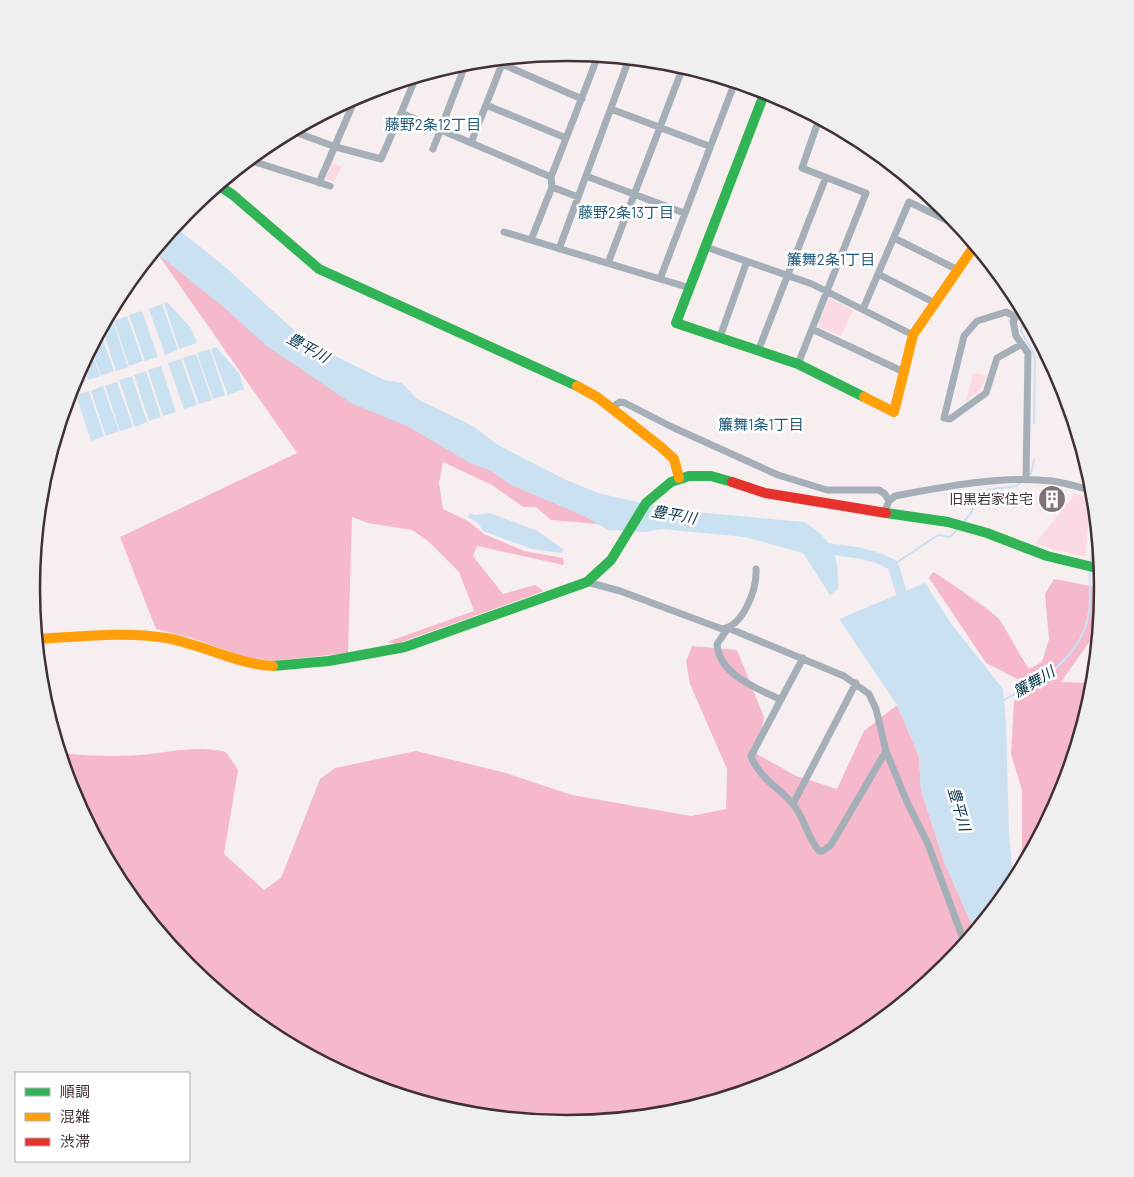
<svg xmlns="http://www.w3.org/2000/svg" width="1134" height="1177" font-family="Barlow,'Noto Sans JP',sans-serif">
<rect width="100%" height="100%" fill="#f7eef0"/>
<path fill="#fbdae2" d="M332 163 342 167 334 182 326 179Z
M829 298 853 310 841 336 819 327V322Z
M973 373 986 375 982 388 966 401Z
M1075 494 1091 498 1085 557 1035 544Z"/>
<path fill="#f5b9cb" d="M155 250 621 526 551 520 536 507H523L492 485 443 462 439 483 443 509 468 521 484 534 524 551 563 558 564 565 477 546 473 556 503 594 535 585 544 591 396 644 387 642 474 611 459 572 428 541 412 530 368 523 352 517 348 653 273 661 247 658 192 638 156 629 120 537 297 453Z
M933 572C941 576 995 613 999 619 1010 635 1018 653 1029 669L1042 662 1049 639 1045 594 1054 579 1101 588 1099 628 1061 682 1091 683 1093 686 1092 693 1062 794 1022 869V790L1011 754 1014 701 1035 688 986 663 929 578Z
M692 646 737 650 764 717 757 754 796 776 837 789 864 731 897 705 919 756 921 790 944 861 975 932 946 968 864 1034 772 1084 671 1114 567 1124 462 1114 362 1083 269 1034 188 967 121 886 72 793 60 753C86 756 115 757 141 755 170 752 198 745 226 752L238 770 224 854 264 890 281 878 320 779 335 768 416 751 506 773 572 795 691 816 726 809 727 769 690 684 686 662Z"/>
<path fill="#cae1f2" d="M174 226 223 265 296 332 333 355 384 380 402 383 417 399 473 426 498 445 564 479 598 493 672 510 804 522C833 540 839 555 838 589L830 595 803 553 745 537 661 529 646 532 608 530 586 517 511 485 491 471 470 463 409 427 351 403 268 347 227 310 154 251Z
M167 302 191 328 197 343 179 349 164 303Z
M162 304 178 350 165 355 149 309Z
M142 311 158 357 145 361 129 315Z
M127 316 143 361 129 366 114 321Z
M113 321 128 367 116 371 102 328 104 324Z
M100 331 114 371 101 376 91 347Z
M216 347 239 373 244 389 228 395 211 349Z
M91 349 100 376 88 380 82 364Z
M210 349 225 395 213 399 197 353Z
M196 354 212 400 199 404 183 358Z
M181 359 197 405 184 409 168 363Z
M161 366 176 412 163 416 148 370Z
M81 367 86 381 73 386 72 383Z
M146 371 161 417 149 421 134 375Z
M132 376 147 422 135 427 119 380Z
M117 382 133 427 120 431 105 386Z
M103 386 119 431 106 436 91 391Z
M89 391 104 436 91 441 76 395Z
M470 513 475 515 490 513 538 531 564 550 562 553 532 549 483 531 478 523 468 517Z
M925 583 950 622 1003 689 1006 723 1009 835 1014 883 975 932 944 861 921 790 919 756 897 705 839 619Z"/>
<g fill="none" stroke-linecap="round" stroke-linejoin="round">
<path stroke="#cae1f2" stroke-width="2" d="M1025 317 1021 331 1033 352 1035 359 1034 423
M1028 476 1031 473 1034 460
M965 520 972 512V492L1016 486 1021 482
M1091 562 1095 512
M893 565 938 535 950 537 957 530
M1002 701C1041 680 1081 660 1089 612 1091 597 1089 583 1090 569"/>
<path stroke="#cae1f2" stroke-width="11" d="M817 547 859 553 878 558 893 565 906 608"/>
<path stroke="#a5afb8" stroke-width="7" d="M585 55 597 60
M502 64 582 99
M416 77 401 113 551 177 598 56
M486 105 566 138
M611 109 709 146
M292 131 336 147 381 159 401 113
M471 143 504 59
M433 149 466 63
M249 160 330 186
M586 176 684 213
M319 183 356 97
M552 187 578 197
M504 232 690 288
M894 238 958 270
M531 240 552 187 551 177
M706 247 812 284 913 335
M559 249 629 59
M608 263 683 67
M878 274 935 303
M660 279 735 82
M863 309 909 202 959 226
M1022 310 1013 321 1016 336 1028 353 1026 480
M1016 317 1006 312 977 321 964 336 944 418 950 419 986 393 997 358 1022 344
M812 329 904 372
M720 337 747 261
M758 351 826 177
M798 364 866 193 802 168 819 119
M611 408 620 402 625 403 672 427 778 475 827 490H879L885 494 889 501
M885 511 889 501 895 496C942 487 1004 475 1052 481 1066 483 1079 487 1093 491
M587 582 620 591 722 629C744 626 757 588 756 569
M803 658 751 756C759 778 777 786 792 803 804 816 807 837 819 851H823L831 845 886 751
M781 700C757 688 719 675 717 644L728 628 844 676 869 694 876 709 886 751 907 802 928 844 965 944
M793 804 856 683"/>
<path stroke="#30b455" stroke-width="10" d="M765 92 676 323 798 364 864 397
M772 94 774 95
M218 185 233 195 319 269 577 386
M886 513 948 522 987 533 1047 556 1101 569
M273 666 329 661 405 647 587 582 611 560 646 503 671 482 689 476H711L732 482"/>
<path stroke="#ff9f0a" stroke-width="10" d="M577 386 597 397 661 447 674 459 679 478
M864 397 894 412 913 335 975 245
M36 639C78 637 124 631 166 638 202 644 235 664 273 666"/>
<path stroke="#e5322d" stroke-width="10" d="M732 482 765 493 886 513"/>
</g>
<defs>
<g id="building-disc" transform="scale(1.4375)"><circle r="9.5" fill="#817376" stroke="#fff"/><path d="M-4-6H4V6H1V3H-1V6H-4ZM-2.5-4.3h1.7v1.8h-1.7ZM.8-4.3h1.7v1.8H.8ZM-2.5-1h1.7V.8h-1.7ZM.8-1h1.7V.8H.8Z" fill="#fff"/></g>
</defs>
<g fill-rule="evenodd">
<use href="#building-disc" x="1052" y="499"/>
</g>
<g text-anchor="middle" stroke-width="5" stroke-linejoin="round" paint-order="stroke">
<g font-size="14" fill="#413135" stroke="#fff" text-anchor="end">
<text x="1033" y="504">旧黒岩家住宅</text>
</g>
<g font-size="15" fill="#1f597a" stroke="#fff">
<text x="433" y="130">藤野2条12丁目</text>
<text x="626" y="218">藤野2条13丁目</text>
<text x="831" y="265">簾舞2条1丁目</text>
<text x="761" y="430">簾舞1条1丁目</text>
</g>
<g font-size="15" font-style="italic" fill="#033149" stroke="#fff">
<text transform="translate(308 348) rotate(29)" y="5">豊平川</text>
<text transform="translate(674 515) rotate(10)" y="5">豊平川</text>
<text transform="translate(1034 682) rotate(-31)" y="5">簾舞川</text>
<text transform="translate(959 809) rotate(74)" y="5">豊平川</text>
</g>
</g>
<path d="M0 0H1134V1177H0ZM40 588a527 527 0 1 1 1054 0a527 527 0 1 1-1054 0Z" fill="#f0efef" fill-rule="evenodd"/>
<path fill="none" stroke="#413135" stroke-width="2.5" d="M40 588a527 527 0 1 1 1054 0a527 527 0 1 1-1054 0Z"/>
<rect x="15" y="1072" width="175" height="90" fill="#ffffff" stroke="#b3adae"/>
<rect x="25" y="1088" width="25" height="8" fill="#30b455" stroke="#b3adae"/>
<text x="60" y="1097" font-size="15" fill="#413135">順調</text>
<rect x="25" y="1113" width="25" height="8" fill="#ff9f0a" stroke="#b3adae"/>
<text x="60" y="1122" font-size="15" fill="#413135">混雑</text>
<rect x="25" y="1138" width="25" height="8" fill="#e5322d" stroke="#b3adae"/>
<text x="60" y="1147" font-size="15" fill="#413135">渋滞</text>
</svg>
